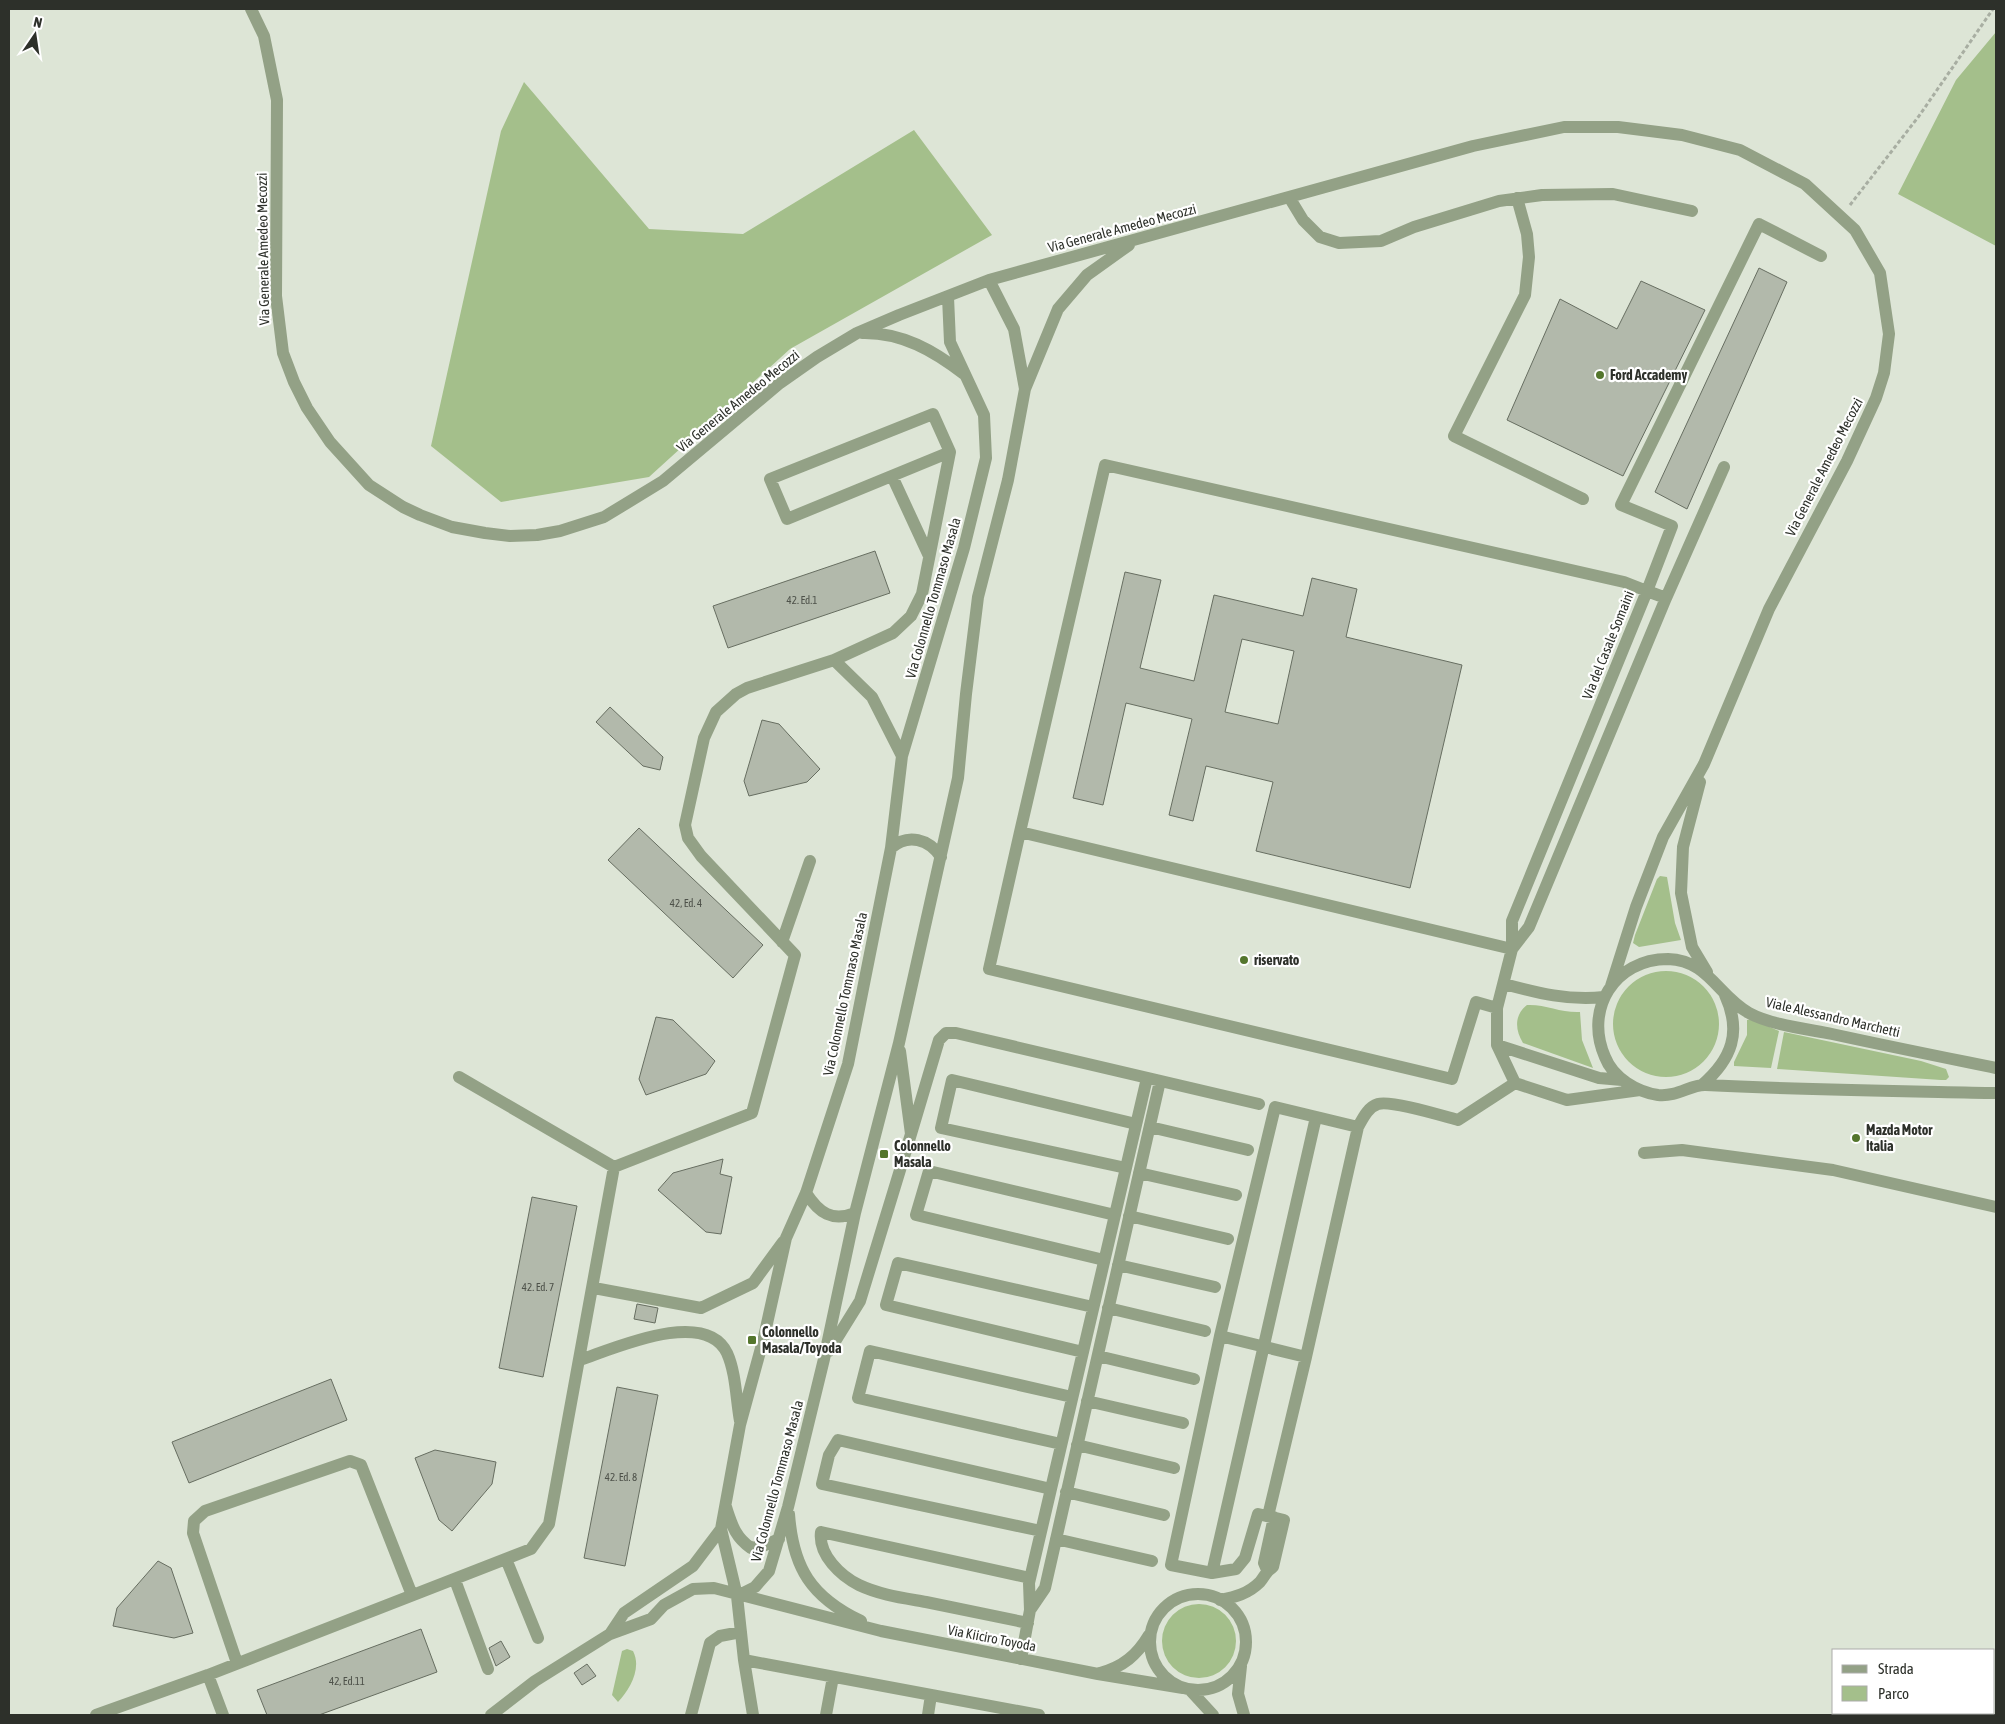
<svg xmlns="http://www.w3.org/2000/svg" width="2005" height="1724" font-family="'Asap Condensed',sans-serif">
<rect width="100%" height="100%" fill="#dde5d6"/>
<path fill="#a4bf8b" d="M1996 32V246L1898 194 1956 80Z
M524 82 649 229 743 234 914 130 992 235 790 349 649 477 501 502 431 446 501 131Z
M1660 876 1667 877 1675 923 1681 940 1639 947 1633 943 1635 935 1657 879Z
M1613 1024a53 53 0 1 1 106 0a53 53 0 1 1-106 0Z
M1527 1005C1545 1004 1561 1013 1580 1012L1582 1040 1593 1068 1523 1043C1515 1030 1514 1015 1527 1005Z
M1751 1019 1779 1031 1771 1068 1734 1066V1062L1747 1035V1020Z
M1784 1032 1921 1061 1946 1069 1949 1077 1946 1080H1941L1777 1069Z
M1162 1641a37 37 0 1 1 74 0a37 37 0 1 1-74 0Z
M627 1649 633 1651C642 1668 630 1690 618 1702L612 1695 622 1651Z"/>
<path fill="#b2b9ab" stroke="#676e61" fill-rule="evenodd" d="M1759 268 1787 282 1687 509 1655 492Z
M1641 281 1705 310 1623 476 1507 420 1560 299 1617 329Z
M875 551 890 593 728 648 713 606Z
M1125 572 1161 580 1140 668 1194 681 1214 595 1303 616 1312 578 1357 589 1346 637 1462 665 1410 888 1256 851 1273 782 1206 766 1193 821 1169 815 1192 719 1126 703 1103 805 1073 798ZM1242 639 1294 651 1278 724 1225 712Z
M610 707 663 757 660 770 643 766 596 722Z
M762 720 779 724 820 769 807 782 749 796 744 781Z
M639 828 763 945 733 978 608 860Z
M656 1017 673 1020 715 1061 706 1074 646 1095 639 1079Z
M723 1159 720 1174 732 1177 721 1234 706 1232 658 1190 673 1173Z
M532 1197 577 1206 543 1377 499 1368Z
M637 1304 658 1308 655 1323 634 1319Z
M331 1379 347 1420 189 1483 172 1442Z
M617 1387 658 1395 625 1566 584 1558Z
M435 1450 496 1462 492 1484 452 1531 439 1520 415 1458Z
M158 1561 171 1568 193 1633 174 1638 113 1626 117 1608Z
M421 1629 437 1672 319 1715H267L257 1690Z
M501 1641 510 1657 496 1666 489 1648Z
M587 1664 596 1676 582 1685 574 1673Z"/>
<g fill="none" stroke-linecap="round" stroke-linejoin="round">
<path stroke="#a8aea2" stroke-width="3" stroke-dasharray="4 2.5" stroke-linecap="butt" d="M1850 205 1919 116 1993 9"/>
<path stroke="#93a186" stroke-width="12" d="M251 9 264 36 277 100 276 296 283 353 294 382 307 408 330 442 369 485 403 507 420 515 452 527 485 533 510 536 537 535 560 531 604 517 663 481 780 383 817 357 857 333 899 315 989 280 1473 146 1564 127H1618L1682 135 1740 150 1805 184 1855 230 1880 273 1889 334 1884 373 1876 398 1847 461 1769 609 1704 764 1663 837 1636 907 1611 986
M1289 197 1303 220 1320 237 1339 243 1381 241 1414 227 1499 201 1542 195 1613 194 1692 211
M1517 198 1527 234 1529 257 1525 295 1454 436 1583 499
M989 280 1014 329 1025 389
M862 333C902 332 934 351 964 374
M892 476 929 556
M1666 598 1724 467
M834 660 872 697 902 756
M1700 782 1683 847 1681 893 1692 947 1707 972
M1020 832 1105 465 1624 582 1647 591 1672 526 1621 505 1759 224 1821 256
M891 848C908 833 929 839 941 857
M782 942 810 861
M1512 949 1529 927 1666 598 1647 591 1512 921V949L1497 1008V1045L1515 1083 1567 1100 1640 1090
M1504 984C1538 993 1569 1001 1604 997
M1497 1008 1476 1002 1452 1079 989 969 1020 832 1512 949
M1497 1045 1599 1078 1622 1080
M900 1051 911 1134 939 1040 946 1033H956L1259 1104
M1996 1068C1942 1057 1887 1046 1832 1034 1807 1029 1771 1025 1749 1013 1718 996 1708 960 1668 959 1614 959 1584 1010 1605 1057 1613 1078 1637 1092 1658 1095 1678 1097 1691 1084 1706 1085 1803 1090 1899 1091 1996 1093
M459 1077 614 1167
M1702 1085C1732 1059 1742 1032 1725 995
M1150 1127 1248 1150
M1358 1127C1363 1118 1368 1107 1378 1104 1391 1100 1443 1116 1458 1120L1515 1083
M1644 1153 1682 1150 1833 1170 1996 1207
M1126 1168 941 1128 952 1080 1136 1124
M1139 1173 1236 1195
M806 1193C819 1213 832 1222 855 1213
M1129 1216 1228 1239
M1104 1260 916 1215 929 1171 1115 1215
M1118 1265 1215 1287
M594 1288 701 1308 753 1283 783 1242
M1108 1308 1205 1331
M1220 1336 1275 1107 1358 1127 1306 1357
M829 1351 860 1301 911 1134
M1083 1352 886 1305 898 1263 1093 1307
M1098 1356 1194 1379
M580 1360C613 1349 705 1307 727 1353 736 1373 736 1399 740 1421
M1087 1401 1183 1423
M1061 1444 858 1398 870 1351 1072 1397
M1077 1445 1174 1468
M1066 1492 1164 1515
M726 1507C732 1525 735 1537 751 1548L763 1546 779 1539
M789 1514C793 1568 811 1597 861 1621
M1041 1531 822 1484 829 1455 838 1440 1051 1489
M1056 1539 1152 1561
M506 1559 538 1638
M1267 1570 1264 1563 1274 1517
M1212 1573 1316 1117
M455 1580 488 1669
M1150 1642a48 48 0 1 1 96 0a48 48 0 1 1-96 0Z
M737 1596 755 1587 769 1571 788 1507 824 1359 855 1213 899 1043 958 778 966 694 978 597 1008 480 1025 389 1058 309 1087 275 1129 245
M1220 1600C1235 1597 1248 1594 1260 1582 1265 1576 1266 1571 1273 1567L1284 1520 1258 1514 1245 1558 1236 1569 1212 1573 1171 1565 1220 1336 1306 1357 1268 1516
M1030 1610 1045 1588 1160 1081
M1028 1623C994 1616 960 1609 926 1602 904 1598 880 1595 859 1585 841 1576 818 1555 821 1532L1030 1578
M610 1634 624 1613 693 1566 721 1529
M1021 1659 1030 1610 1029 1583 1147 1078
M744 1660 1039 1715
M237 1663 193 1533 194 1521 205 1511 350 1461 361 1465 412 1595
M1241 1666 1238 1694 1244 1715
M1100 1673C1123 1667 1137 1655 1149 1635
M208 1675 223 1715
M1190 1690 1213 1715
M96 1715 208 1675 531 1549 549 1524 614 1167 752 1113 795 955 701 856 688 838 685 825 704 738 716 712 736 694 747 688 834 660 893 633 911 616 922 594 950 452 933 414 770 479 787 519 950 452
M491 1715 535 1681 610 1634 651 1619 664 1605 693 1589 714 1588 881 1631 1098 1674 1183 1688
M691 1715 710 1643 720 1636 741 1632
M753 1715 744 1660 737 1596 721 1529 740 1425 764 1337 786 1238 806 1193 848 1064 891 848 902 756 964 548 986 458 984 415 950 342 948 297
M826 1715 833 1677
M928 1715 931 1695"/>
</g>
<g fill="#54762d" stroke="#fff" stroke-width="2">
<circle cx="1600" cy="375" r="5"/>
<circle cx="1244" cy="960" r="5"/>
<circle cx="1856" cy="1138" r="5"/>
<rect x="879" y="1149" width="10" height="10" rx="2.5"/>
<rect x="747" y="1335" width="10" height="10" rx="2.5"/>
</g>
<g text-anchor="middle" stroke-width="4.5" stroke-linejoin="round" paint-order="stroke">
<g font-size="11" fill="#4e524a">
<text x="802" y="604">42. Ed.1</text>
<text x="686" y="907">42, Ed. 4</text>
<text x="538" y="1291">42. Ed. 7</text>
<text x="621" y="1481">42. Ed. 8</text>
<text x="347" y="1685">42, Ed.11</text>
</g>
<g font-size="14" fill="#2d302a" stroke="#fff">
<text transform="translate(1122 228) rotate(-15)" y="5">Via Generale Amedeo Mecozzi</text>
<text transform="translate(263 249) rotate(-91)" y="5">Via Generale Amedeo Mecozzi</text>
<text transform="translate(738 401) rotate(-39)" y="5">Via Generale Amedeo Mecozzi</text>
<text transform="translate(1824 467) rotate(-63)" y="5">Via Generale Amedeo Mecozzi</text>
<text transform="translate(933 598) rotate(-74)" y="5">Via Colonnello Tommaso Masala</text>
<text transform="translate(1608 645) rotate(-68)" y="5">Via del Casale Somaini</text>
<text transform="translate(845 994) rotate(-78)" y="5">Via Colonnello Tommaso Masala</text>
<text transform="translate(1833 1017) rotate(13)" y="5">Viale Alessandro Marchetti</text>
<text transform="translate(777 1481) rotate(-75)" y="5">Via Colonnello Tommaso Masala</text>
<text transform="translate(992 1638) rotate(11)" y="5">Via Kiiciro Toyoda</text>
</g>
<g font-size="14" font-weight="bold" fill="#2d302a" stroke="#fff" text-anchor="start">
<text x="1610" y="380">Ford Accademy</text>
<text x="1254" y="965">riservato</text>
<text x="1866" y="1135">Mazda Motor<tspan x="1866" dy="16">Italia</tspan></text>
<text x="894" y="1151">Colonnello<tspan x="894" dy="16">Masala</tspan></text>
<text x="762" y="1337">Colonnello<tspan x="762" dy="16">Masala/Toyoda</tspan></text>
</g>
</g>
<rect width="2005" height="1724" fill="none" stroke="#2d302a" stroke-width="20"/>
<rect x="1832" y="1649" width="162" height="65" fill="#ffffff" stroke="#abacaa"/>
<rect x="1842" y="1665" width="25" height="8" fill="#93a186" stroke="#abacaa"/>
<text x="1878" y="1674" font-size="15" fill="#2d302a">Strada</text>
<rect x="1842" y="1686" width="25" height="15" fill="#a4bf8b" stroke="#abacaa"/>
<text x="1878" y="1699" font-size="15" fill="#2d302a">Parco</text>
<g transform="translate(35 35) rotate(13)" stroke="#ffffff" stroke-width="4" paint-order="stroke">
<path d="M0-4L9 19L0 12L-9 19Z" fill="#2d302a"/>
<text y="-8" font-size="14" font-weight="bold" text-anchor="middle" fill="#2d302a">N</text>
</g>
</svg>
